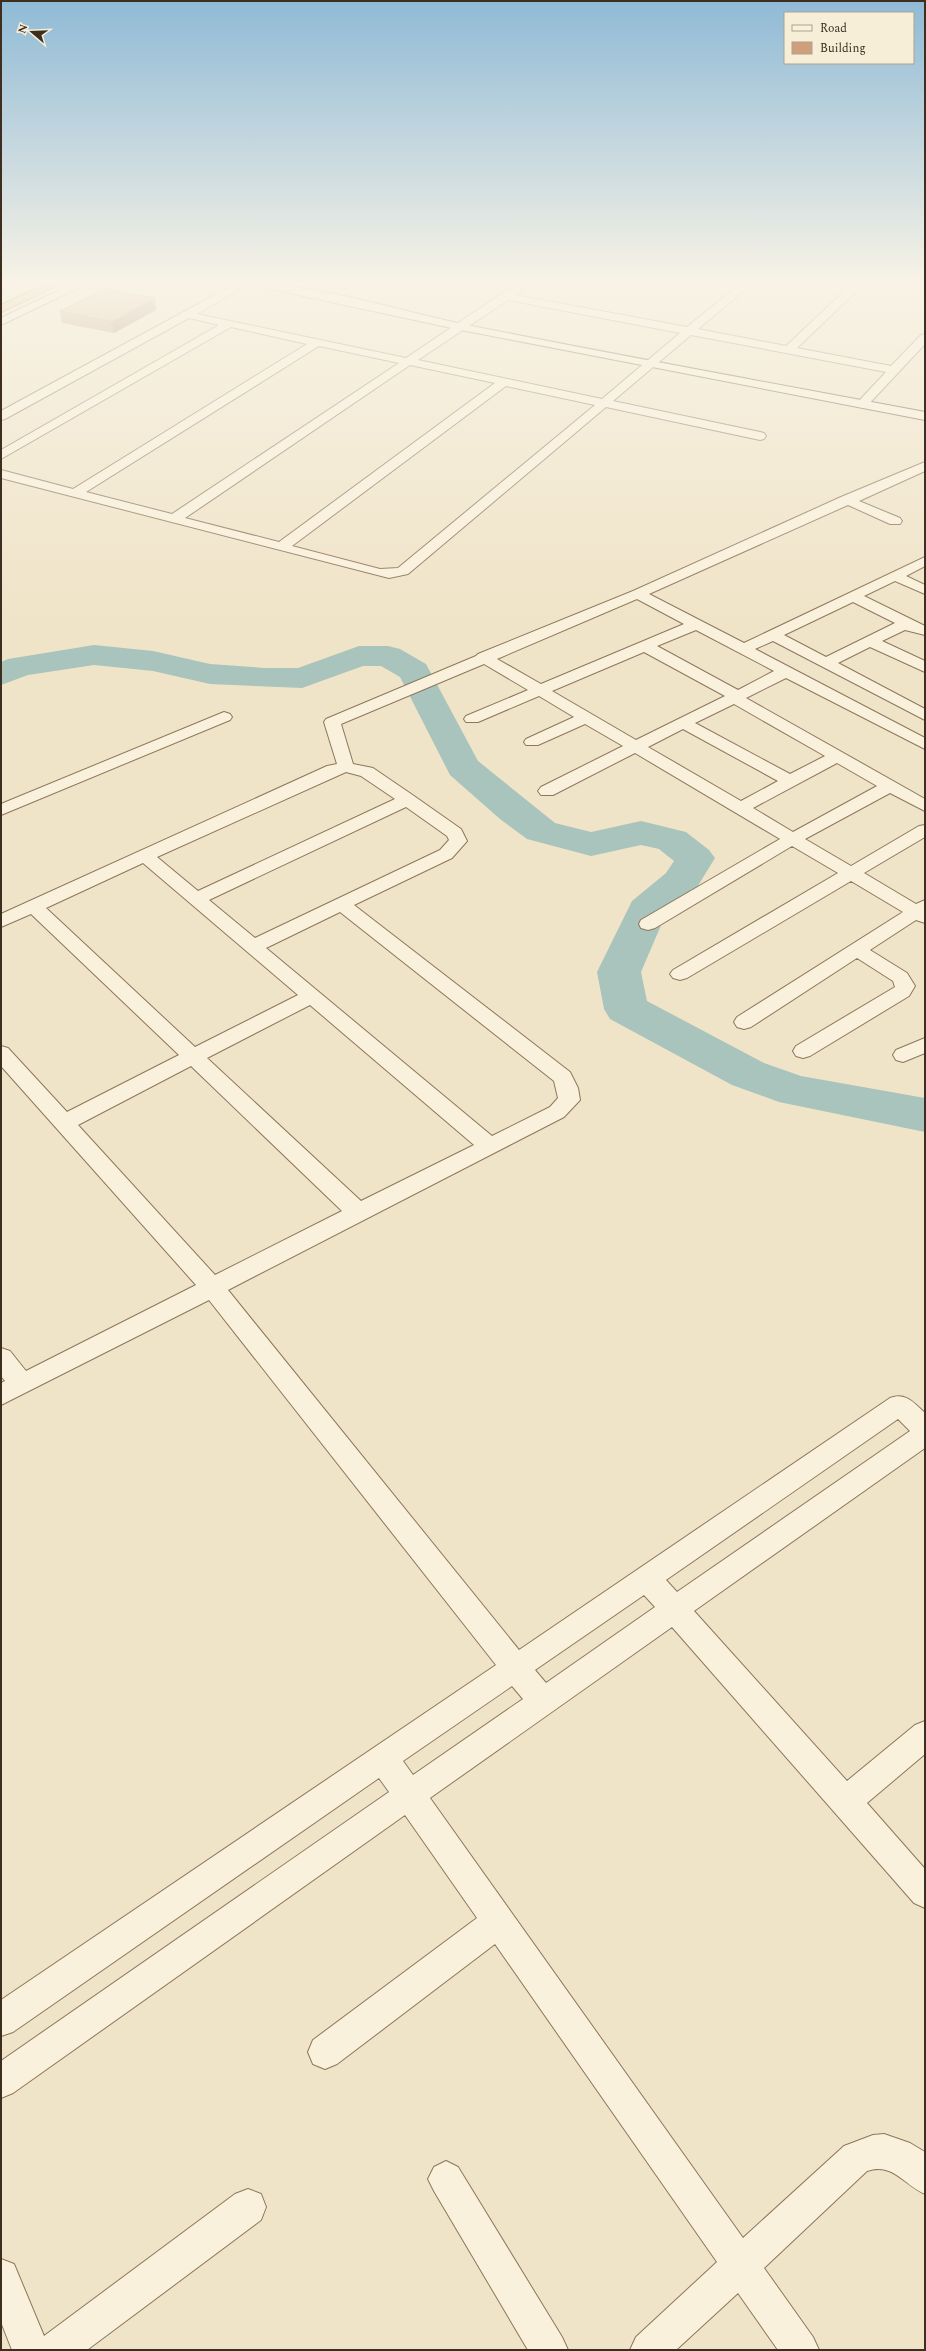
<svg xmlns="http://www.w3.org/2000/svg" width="926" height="2351" font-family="Spectral,serif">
<rect width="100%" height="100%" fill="#f0e4c8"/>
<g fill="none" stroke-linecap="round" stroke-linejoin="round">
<path fill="#a9c4bc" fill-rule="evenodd" d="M94 645 153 651 210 664 265 668H298L359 646H388L400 649 426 664 478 761 555 823 591 832 641 821 686 832 709 850 715 858 696 889 665 916 641 972 647 1001 764 1063 801 1076 925 1098V1132L779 1102 732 1085 610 1019 604 1009 597 972 632 901 666 873 674 861 659 849 641 845 591 856 527 839 500 819 450 775 400 677 381 666H363L302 688 210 684 153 671 94 665 28 675 1 685V662L8 659Z"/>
<g stroke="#8d765c" stroke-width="2">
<path id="street" d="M235 284H249L197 314 406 358 516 284H529L515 295 687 327 740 284H752L698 329 786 346 852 284H864L797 348 891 366 921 335 925 334V344L866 407 862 408 856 404 886 372 691 335 613 401 760 432 764 433 766 436 764 439 760 440 606 407 408 574 389 578 1 478V470L73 489 307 344 231 327 1 459V450L219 325 189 318 5 419 1 420V411ZM508 300 680 333 602 399 418 360ZM319 346 399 363 172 514 86 492ZM410 365 495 383 279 542 185 518ZM506 386 595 405 398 568 380 569 292 546Z
M925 462V471L859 501 900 518 902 521 900 524H890L848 505 649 594 744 643 925 557V566L906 576 925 585V594L895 581 864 596 925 626V635L905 630 882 641 925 661V672L870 647 838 663 925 709V720L773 641 755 649 925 738V749L786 678 746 698 925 799V811L890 793 805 839 851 866 919 826 925 825V837L864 873 916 904 925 900V923L916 920 870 950 907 973 915 986 909 996 810 1056 803 1058 796 1056 793 1051 796 1046 895 987 893 981 857 958 751 1027 744 1029 737 1027 734 1022 737 1017 903 912 851 881 687 978 680 980 673 978 670 974 673 970 838 873 792 846 655 928 648 930 641 928 639 924 641 920 780 839 635 753 553 795H541L538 791 541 787 623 746 585 724 538 745H526L524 742 526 739 574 717 539 696 478 722H466L464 719 466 716 528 690 484 664 341 724 353 764 373 768 414 796 461 829 467 841 452 858 354 905 570 1072 578 1088 580 1100 564 1117 228 1290 519 1650 890 1398C906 1392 914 1403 925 1413V1448L694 1611 847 1781 915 1725 925 1721V1754L867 1803 925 1869V1908L914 1903 672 1627 430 1798 743 2238 844 2146 873 2135 884 2134 910 2143 925 2152V2194C904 2185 893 2162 867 2171L764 2268 813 2337 819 2350H778L738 2293 676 2350H630L636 2337 717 2262 495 1944 337 2064 325 2069 313 2064 308 2052 313 2040 477 1918 405 1815 13 2093 1 2098V2061L389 1792 379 1778 13 2032 1 2036V2000L496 1665 209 1300 1 1405V1383L5 1381 1 1376V1348L10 1351 26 1371 196 1285 1 1066V1046L8 1048 67 1112 179 1055 31 914 1 927V914L327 766 337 764 324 722 326 719 476 656 478 654 633 591 841 497ZM637 599 684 624 541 684 497 659ZM853 602 895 623 826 657 784 635ZM696 630 774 671 738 690 657 646ZM644 652 725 696 636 740 552 691ZM734 704 825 756 790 774 695 723ZM683 729 778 781 741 801 648 747ZM837 763 877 786 793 832 753 808ZM346 772 361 776 395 799 198 891 157 857ZM406 807 447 836 449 840 440 850 255 938 209 900ZM143 863 298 995 195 1047 46 908ZM340 912 554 1081 558 1098 550 1107 492 1136 266 948ZM310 1005 474 1145 361 1201 207 1058ZM191 1066 342 1211 215 1275 78 1125ZM898 1419 910 1431 677 1592 666 1580ZM644 1595 655 1607 546 1683 535 1670ZM512 1686 523 1699 413 1775 403 1761Z
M224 712 230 714 232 717 230 720 1 815V804Z
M925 1038V1053L903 1062 896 1060 893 1055 896 1050Z
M446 2161 458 2167 562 2337 568 2350H528L434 2191 428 2179 434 2167Z
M248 2189 261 2194 266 2207 261 2220 87 2350H12L1 2322V2259L14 2264 44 2336 235 2194Z"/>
</g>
<g stroke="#6f573f" stroke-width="2">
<path id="secondary" d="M15 284 1 292V285Z
M72 284H86L1 325V318Z
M247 284C319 284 391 309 462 324 616 355 771 383 925 412V420L461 330Z"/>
</g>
<g stroke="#5b4430" stroke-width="2">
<path id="highway" d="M46 284H60L1 312V305Z"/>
</g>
<use href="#street" fill="#faf1dc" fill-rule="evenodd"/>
<use href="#secondary" fill="#faf1dc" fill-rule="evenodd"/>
<use href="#highway" fill="#e0a458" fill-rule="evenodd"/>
</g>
<path fill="#b2896c" d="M156 310 114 333 62 323 60 311Z"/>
<path fill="#916f58" d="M155 298 156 310 114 333 112 322Z"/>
<path fill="#cf9f7d" stroke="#916f58" d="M104 289 155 298 112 322 60 311Z"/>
<linearGradient id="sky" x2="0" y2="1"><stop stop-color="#8fbad6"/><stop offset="0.46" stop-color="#f8f3e6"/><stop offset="1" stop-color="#f8f3e6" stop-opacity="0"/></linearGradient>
<rect width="926" height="614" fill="url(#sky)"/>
<rect width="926" height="2351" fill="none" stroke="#3d2e20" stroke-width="4"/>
<rect x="784" y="12" width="130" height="52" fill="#f7eed8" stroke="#ada18e"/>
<rect x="792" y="25" width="20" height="6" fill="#faf1dc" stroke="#ada18e"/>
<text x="820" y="32" font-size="12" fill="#3d2e20">Road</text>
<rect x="792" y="42" width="20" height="12" fill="#cf9f7d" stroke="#ada18e"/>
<text x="820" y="52" font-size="12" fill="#3d2e20">Building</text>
<g transform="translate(32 32) rotate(289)" stroke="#f7eed8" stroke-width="3" paint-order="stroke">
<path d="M0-3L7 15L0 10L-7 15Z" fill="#3d2e20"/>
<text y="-6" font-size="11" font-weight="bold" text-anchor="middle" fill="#3d2e20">N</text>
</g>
</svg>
